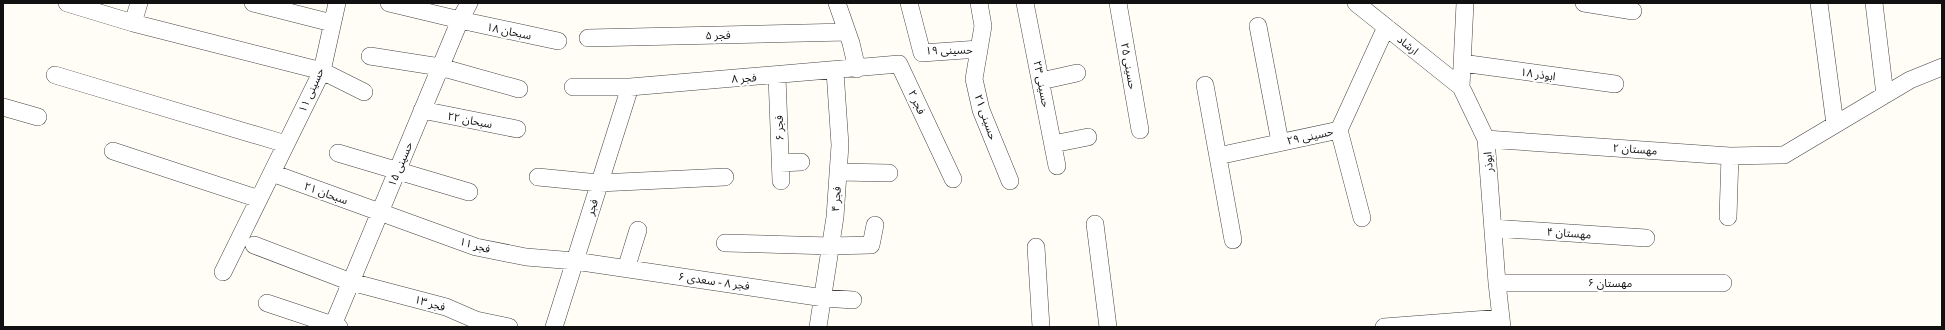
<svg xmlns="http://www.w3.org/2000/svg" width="1945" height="330" font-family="'Times New Roman','Noto Sans Arabic',serif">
<rect width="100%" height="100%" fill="#fffdf5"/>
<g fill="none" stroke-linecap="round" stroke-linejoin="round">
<g stroke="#444" stroke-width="18">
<path id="minor" d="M67 3 133 23 322 71 364 92
M253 3 332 23
M389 3 460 20 558 41
M837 3 851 43 857 69
M909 3 922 53 979 49
M979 3 983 26 974 79 981 110 1010 181
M1025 3 1057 166
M1118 3 1140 130
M1356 3 1461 87
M1465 3 1461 87 1486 139 1497 283 1502 327
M1584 3 1633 11
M1819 3 1835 124
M1874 3 1885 95
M133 23 139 3
M1258 26 1280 142
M588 38 847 32
M370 56 440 67 519 89
M1462 63 1615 84
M55 75 286 144
M777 76 781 181
M1041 81 1077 73
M1205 85 1233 240
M573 87H630L899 64 953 179
M3 107 38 117
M422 110 517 129
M1339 130 1362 218
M1486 139 1730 156 1784 155 1910 80 1942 67
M1053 144 1088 137
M113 151 259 199
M338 153 469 192
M1218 156 1339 130 1386 27
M780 163 801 162
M838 172 889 173
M272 173 476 247 526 257 575 261 824 298 853 300
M538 177 599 183 725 177
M1728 217 1730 156
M1095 224 1108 327
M1493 228 1646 238
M725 243 831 246 871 245 875 225
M254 245 351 282 446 307 476 320 509 327
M1036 247 1041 327
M626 269 638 230
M223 272 322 71 337 3
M1497 283H1723
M267 303 339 327
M333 325 460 20 469 3
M554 327 630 87
M818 327 835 217 840 145 835 71
M1384 327 1501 318"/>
</g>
<use href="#minor" stroke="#fff" stroke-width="17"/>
</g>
<g text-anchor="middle" stroke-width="4" stroke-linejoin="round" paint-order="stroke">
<g font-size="11" fill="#111" stroke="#fff">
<text transform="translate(509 31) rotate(12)" y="4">سبحان ۱۸</text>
<text transform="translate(718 35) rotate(-1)" y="4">فجر ۵</text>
<text transform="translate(1408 45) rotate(39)" y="4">ارشاد</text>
<text transform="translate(949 50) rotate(-1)" y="4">حسینی ۱۹</text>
<text transform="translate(1129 66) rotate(80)" y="4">حسینی ۲۵</text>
<text transform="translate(1538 74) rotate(8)" y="4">ابوذر ۱۸</text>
<text transform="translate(744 78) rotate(-4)" y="4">فجر ۸</text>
<text transform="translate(1042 84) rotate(79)" y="4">حسینی ۲۳</text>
<text transform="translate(311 90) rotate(-66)" y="4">حسینی ۱۱</text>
<text transform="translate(917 102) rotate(65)" y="4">فجر ۲</text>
<text transform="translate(986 117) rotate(71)" y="4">حسینی ۲۱</text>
<text transform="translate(470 120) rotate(11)" y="4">سبحان ۲۲</text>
<text transform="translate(779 128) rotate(-92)" y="4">فجر ۶</text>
<text transform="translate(1310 136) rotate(-12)" y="4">حسینی ۲۹</text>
<text transform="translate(1635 149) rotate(4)" y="4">مهستان ۲</text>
<text transform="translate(1488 162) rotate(-94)" y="4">ابوذر</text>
<text transform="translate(400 164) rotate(-67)" y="4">حسینی ۱۵</text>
<text transform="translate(326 193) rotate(20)" y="4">سبحان ۲۱</text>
<text transform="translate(836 199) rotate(-86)" y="4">فجر ۴</text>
<text transform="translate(592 207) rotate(-72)" y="4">فجر</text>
<text transform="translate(1569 233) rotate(4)" y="4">مهستان ۴</text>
<text transform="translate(475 245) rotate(16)" y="4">فجر ۱۱</text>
<text transform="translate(714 281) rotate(8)" y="4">فجر ۸ - سعدی ۶</text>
<text x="1610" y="287">مهستان ۶</text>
<text transform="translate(430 303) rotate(16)" y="4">فجر ۱۳</text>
</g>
</g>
<rect width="1945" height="330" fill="none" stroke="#111111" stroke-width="8"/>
</svg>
